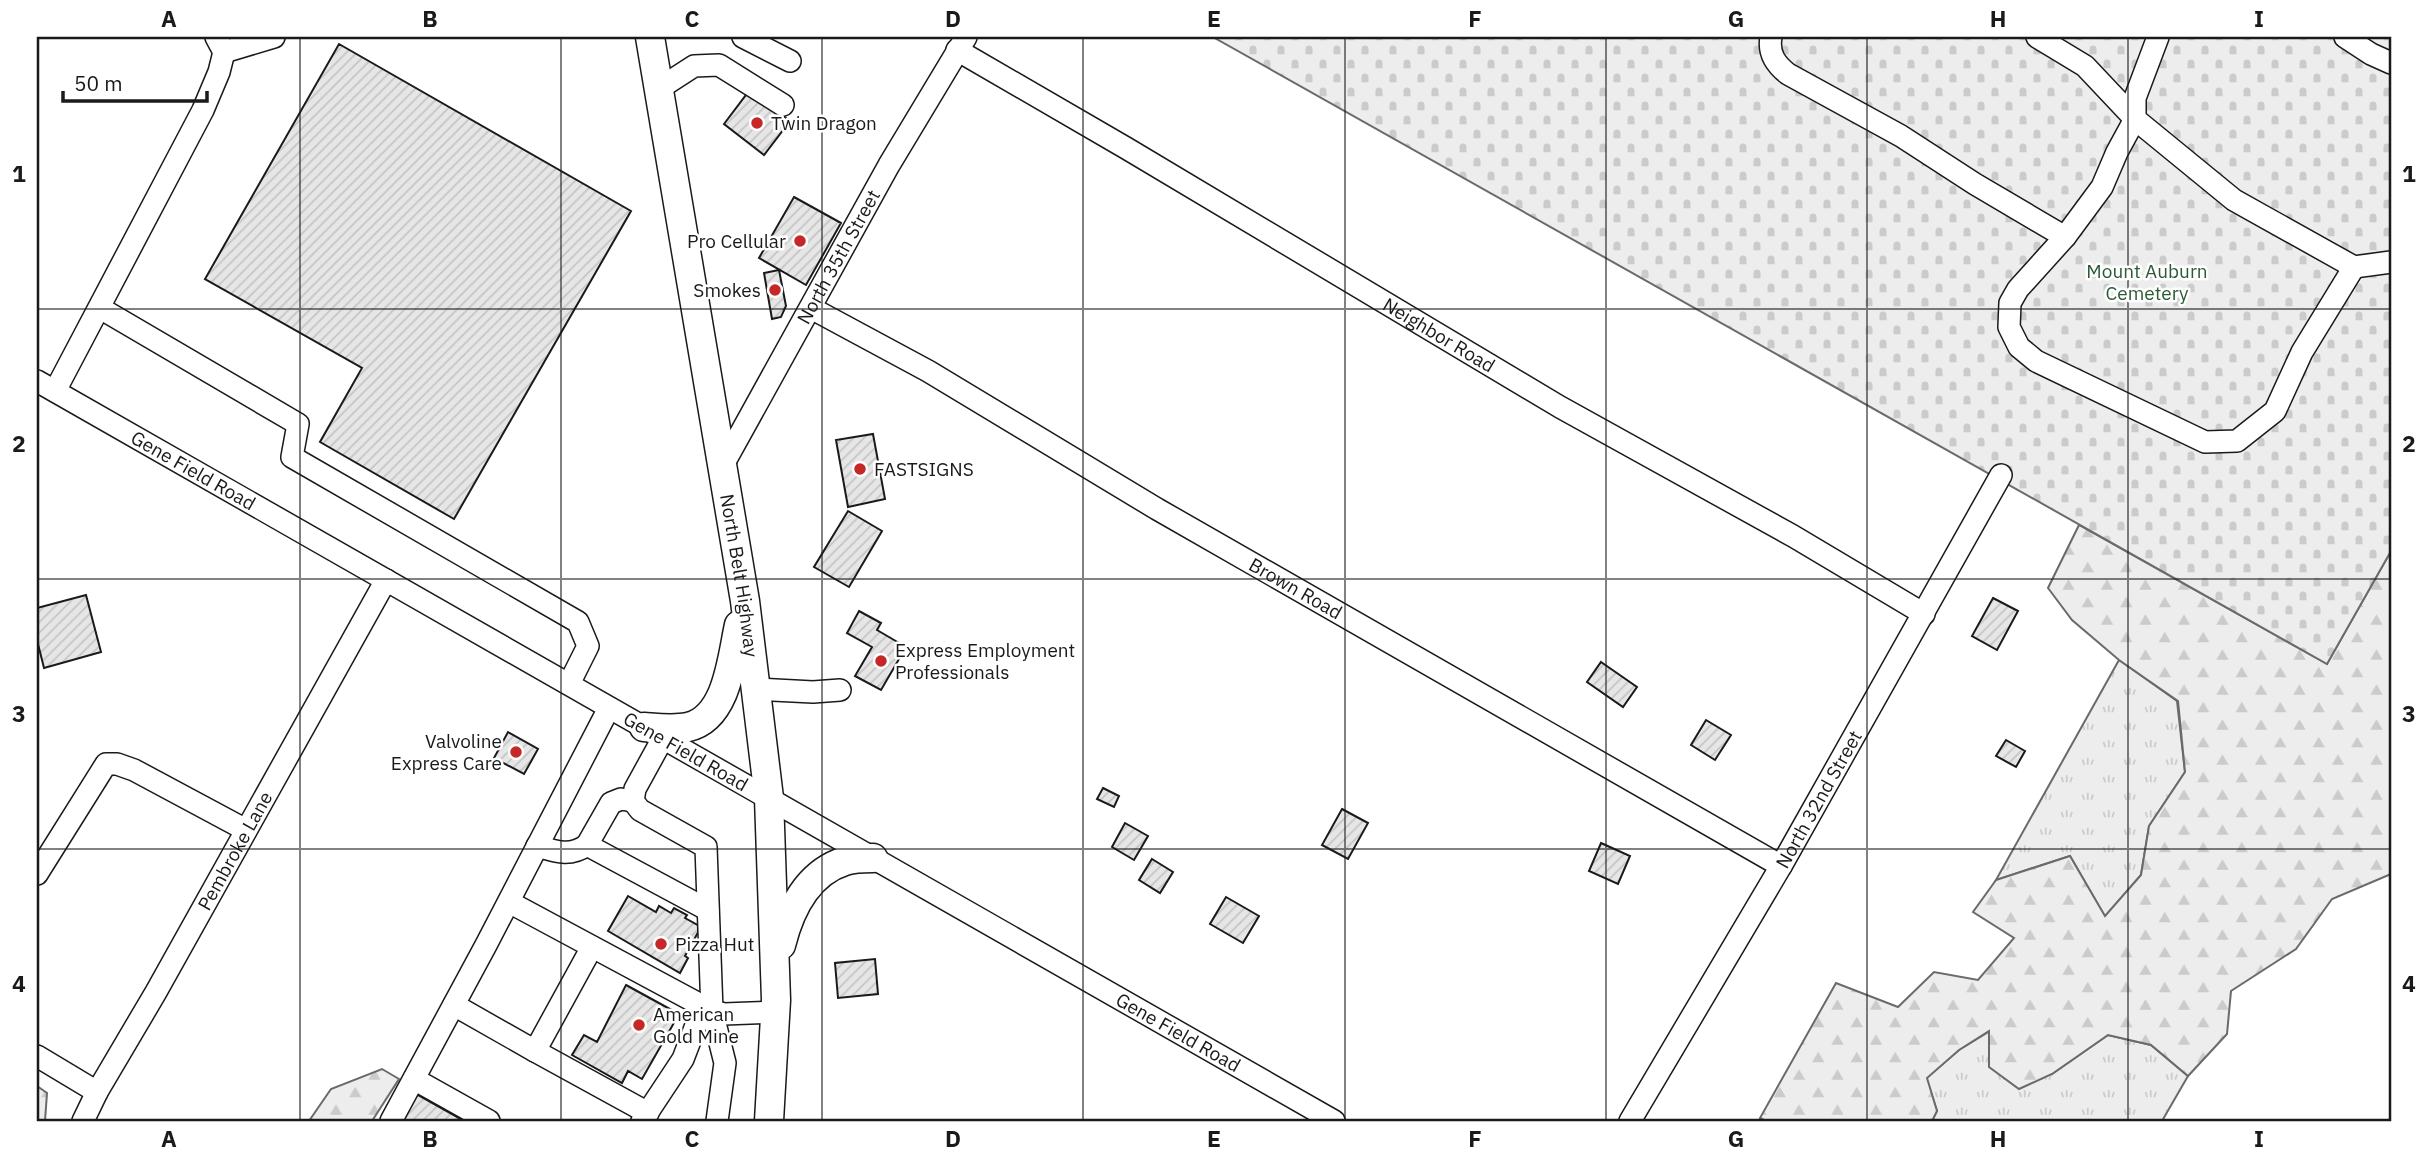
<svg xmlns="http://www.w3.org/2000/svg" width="2428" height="1158" font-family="'IBM Plex Sans',sans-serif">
<defs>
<pattern id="grass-tufts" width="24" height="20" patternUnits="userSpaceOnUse" patternTransform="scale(1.75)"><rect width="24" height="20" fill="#ededed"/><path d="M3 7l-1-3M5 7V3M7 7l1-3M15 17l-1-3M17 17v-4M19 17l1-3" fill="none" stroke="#cbcbcb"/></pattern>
<pattern id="forest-firs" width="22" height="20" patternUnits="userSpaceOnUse" patternTransform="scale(1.75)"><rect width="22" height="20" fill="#ededed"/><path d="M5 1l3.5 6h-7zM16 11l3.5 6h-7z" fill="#cbcbcb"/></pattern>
<pattern id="cemetery-stones" width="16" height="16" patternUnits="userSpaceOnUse" patternTransform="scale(1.75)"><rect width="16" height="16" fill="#ededed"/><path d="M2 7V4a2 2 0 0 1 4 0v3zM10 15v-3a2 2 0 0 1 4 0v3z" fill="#cbcbcb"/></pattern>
<pattern id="building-hatch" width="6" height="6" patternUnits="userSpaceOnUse" patternTransform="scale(1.75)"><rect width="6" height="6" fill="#e6e6e6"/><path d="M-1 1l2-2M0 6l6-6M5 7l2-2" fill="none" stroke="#c5c5c5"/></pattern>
</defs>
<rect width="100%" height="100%" fill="#fff"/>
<path fill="url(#grass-tufts)" stroke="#6a6a6a" stroke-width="2" d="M2119 660 2177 701 2185 772 2149 826 2141 875 2105 917 2070 856 1996 880Z
M1990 1031 2052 1074 2108 1035 2151 1045 2188 1076 2162 1121H1932L1937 1111 1926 1078 1959 1050Z"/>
<path fill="url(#forest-firs)" stroke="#6a6a6a" stroke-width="2" d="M2079 525 2327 664 2391 551V874L2332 899 2296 949 2231 991 2227 1034 2188 1076 2151 1045 2108 1035 2052 1074 2019 1089 1989 1067V1031L1959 1050 1927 1078 1937 1111 1932 1121H1766L1760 1118 1836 983 1898 1007 1934 972 1978 980 2014 938 1973 912 1996 880 2070 856 2105 916 2141 875 2149 826 2185 772 2178 701 2119 660 2072 620 2048 588Z
M382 1069 399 1079 372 1121H309L331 1089Z
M37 1086 47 1093 45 1121H37Z"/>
<path fill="url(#cemetery-stones)" stroke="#6a6a6a" stroke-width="2" d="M1213 37H2391V551L2327 664Z"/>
<path fill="url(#building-hatch)" stroke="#1a1a1a" stroke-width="2" d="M339 44 631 211 454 519 320 442 362 368 205 279Z
M749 91 790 121 764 155 724 124Z
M794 197 841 223 806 285 759 258Z
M779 270 786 306 781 317 772 319 764 273Z
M873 434 885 499 848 507 836 440Z
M848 511 882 531 849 587 814 567Z
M86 595 101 652 44 668 37 640V608Z
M1993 598 2018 611 1997 650 1972 636Z
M859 611 881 623 877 630 906 647 881 690 855 676 872 647 847 633Z
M1601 662 1637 687 1623 707 1587 682Z
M1706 720 1731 735 1715 760 1691 745Z
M508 732 538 749 524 774 494 758Z
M2006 740 2025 751 2016 767 1996 756Z
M1103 788 1119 796 1114 807 1097 799Z
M1342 809 1368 823 1348 859 1322 845Z
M1125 823 1148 836 1134 860 1112 847Z
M1601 843 1630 856 1618 884 1589 871Z
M1152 859 1173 872 1160 893 1139 880Z
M628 896 656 912 659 906 671 913 674 908 687 915 685 918 701 927 685 956 688 958 680 973 608 931Z
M1226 897 1259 916 1243 943 1210 924Z
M875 959 878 994 838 998 835 963Z
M626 985 679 1014 642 1079 628 1071 622 1083 572 1055 584 1035 597 1042Z
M416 1094 464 1121H400Z"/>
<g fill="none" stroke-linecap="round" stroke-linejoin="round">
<g stroke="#1a1a1a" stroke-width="24">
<g id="minor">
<path d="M216 37 224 52 274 37"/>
<path d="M743 37 790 61"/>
<path d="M1771 37C1768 53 1775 64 1788 74L1901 136 1975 184 2065 237"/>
<path d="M2037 37 2085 66 2135 119 2117 152 2102 187 2065 237 2018 289 2010 303 2009 327 2019 347 2036 361 2205 442 2237 441 2275 411 2302 352 2354 267"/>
<path d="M2158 37 2135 98V119L2234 200 2354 267 2391 262"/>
<path d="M2345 37 2371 54 2391 63"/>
<path id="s1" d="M957 50 1126 148 1560 407 1793 536 1924 614"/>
<path d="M660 88 694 66 719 65 783 105"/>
<path d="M100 308 298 424 292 457 578 622 588 646 569 684"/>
<path id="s2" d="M811 308 928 371 1157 509 1781 866"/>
<path id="s3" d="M37 381 1334 1121"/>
<path d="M55 391 203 110 219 72 224 52"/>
<path id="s4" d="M723 465 889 165 966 37"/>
<path d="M755 689 813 692 840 690"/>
<path d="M663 738 635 789 633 801 640 810 706 847 712 1011 725 1063 717 1121"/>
<path d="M633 801 621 799 611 803 587 845 708 910"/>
<path d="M537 846C557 852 570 857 587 845"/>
<path d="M37 874 106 764H117L134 770 246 830"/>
<path d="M509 902 712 1011 724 1014 775 1012"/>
<path d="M592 947 535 1051 648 1113"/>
<path d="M454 1005 535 1051"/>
<path d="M37 1056 97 1092"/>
<path d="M414 1079 489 1121"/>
<path id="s5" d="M83 1121 97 1092 156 992 386 580"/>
<path d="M391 1121 486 945 609 708"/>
<path d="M642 1121 683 1059 703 1007"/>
<path id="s6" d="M1630 1121 1781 866 2001 475"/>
</g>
</g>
<g stroke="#1a1a1a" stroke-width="31">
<g id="major">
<path id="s7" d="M650 37 745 601 769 798 776 1000 769 1121"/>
<path d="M644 727C658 728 674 730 688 727 728 718 732 656 739 625"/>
<path d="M781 945C790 909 807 873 845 861 853 858 864 858 873 858"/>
</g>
</g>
<use href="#minor" stroke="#fff" stroke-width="21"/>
<use href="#major" stroke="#fff" stroke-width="28"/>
</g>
<path fill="none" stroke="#1a1a1a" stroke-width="2" stroke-opacity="0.55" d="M300 37V1121M561 37V1121M822 37V1121M1083 37V1121M1345 37V1121M1606 37V1121M1867 37V1121M2128 37V1121M37 309H2391M37 579H2391M37 849H2391"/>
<g fill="#c62828" stroke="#fff" stroke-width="2.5">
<circle cx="757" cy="123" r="7"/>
<circle cx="800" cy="241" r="7"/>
<circle cx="775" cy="290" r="7"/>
<circle cx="860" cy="469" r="7"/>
<circle cx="881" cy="661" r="7"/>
<circle cx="516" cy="752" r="7"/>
<circle cx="661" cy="944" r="7"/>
<circle cx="639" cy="1025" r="7"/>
</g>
<g text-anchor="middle" stroke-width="5" stroke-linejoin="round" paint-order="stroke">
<g font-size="19" fill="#1a1a1a" stroke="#fff" text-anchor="start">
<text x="771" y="130">Twin Dragon</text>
<text x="786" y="248" text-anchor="end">Pro Cellular</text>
<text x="761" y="297" text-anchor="end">Smokes</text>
<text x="874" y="476">FASTSIGNS</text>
<text x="895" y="657">Express Employment<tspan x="895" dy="22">Professionals</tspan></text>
<text x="502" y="748" text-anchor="end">Valvoline<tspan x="502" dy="22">Express Care</tspan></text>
<text x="675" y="951">Pizza Hut</text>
<text x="653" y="1021">American<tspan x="653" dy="22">Gold Mine</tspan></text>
</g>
<g font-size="19" fill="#1a1a1a" stroke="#fff">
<text dy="7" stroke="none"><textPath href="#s4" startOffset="238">North 35th Street</textPath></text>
<text dy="7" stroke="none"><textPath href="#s1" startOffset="560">Neighbor Road</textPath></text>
<text dy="7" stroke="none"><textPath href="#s3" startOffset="180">Gene Field Road</textPath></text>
<text dy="7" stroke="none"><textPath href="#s7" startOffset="546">North Belt Highway</textPath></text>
<text dy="7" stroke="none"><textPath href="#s2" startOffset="560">Brown Road</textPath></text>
<text dy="7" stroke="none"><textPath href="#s3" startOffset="747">Gene Field Road</textPath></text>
<text dy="7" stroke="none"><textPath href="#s6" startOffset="373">North 32nd Street</textPath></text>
<text dy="7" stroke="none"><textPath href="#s5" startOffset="310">Pembroke Lane</textPath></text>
<text dy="7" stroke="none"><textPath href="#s3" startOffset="1314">Gene Field Road</textPath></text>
</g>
<g font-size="19" fill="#2b5a34" stroke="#fff">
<text x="2147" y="278">Mount Auburn<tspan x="2147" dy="22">Cemetery</tspan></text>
</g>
</g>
<rect width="2428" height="1158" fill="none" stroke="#ffffff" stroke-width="77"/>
<path d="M63 91v10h144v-10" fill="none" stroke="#1a1a1a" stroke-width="3.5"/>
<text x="74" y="91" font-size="21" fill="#1a1a1a" stroke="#ffffff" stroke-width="5" paint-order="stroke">50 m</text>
<rect x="38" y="38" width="2352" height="1082" fill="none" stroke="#1a1a1a" stroke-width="2.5"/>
<g font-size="23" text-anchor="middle" font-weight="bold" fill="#1a1a1a">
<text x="169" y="27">A</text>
<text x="430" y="27">B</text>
<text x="692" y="27">C</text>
<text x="953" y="27">D</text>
<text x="1214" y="27">E</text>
<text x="1475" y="27">F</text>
<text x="1736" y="27">G</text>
<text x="1998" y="27">H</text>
<text x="2259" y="27">I</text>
<text x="19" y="182">1</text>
<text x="2409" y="182">1</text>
<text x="19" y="452">2</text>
<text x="2409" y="452">2</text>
<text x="19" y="722">3</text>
<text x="2409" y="722">3</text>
<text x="19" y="992">4</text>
<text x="2409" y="992">4</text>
<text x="169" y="1147">A</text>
<text x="430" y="1147">B</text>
<text x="692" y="1147">C</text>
<text x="953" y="1147">D</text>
<text x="1214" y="1147">E</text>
<text x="1475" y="1147">F</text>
<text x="1736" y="1147">G</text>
<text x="1998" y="1147">H</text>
<text x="2259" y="1147">I</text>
</g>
</svg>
